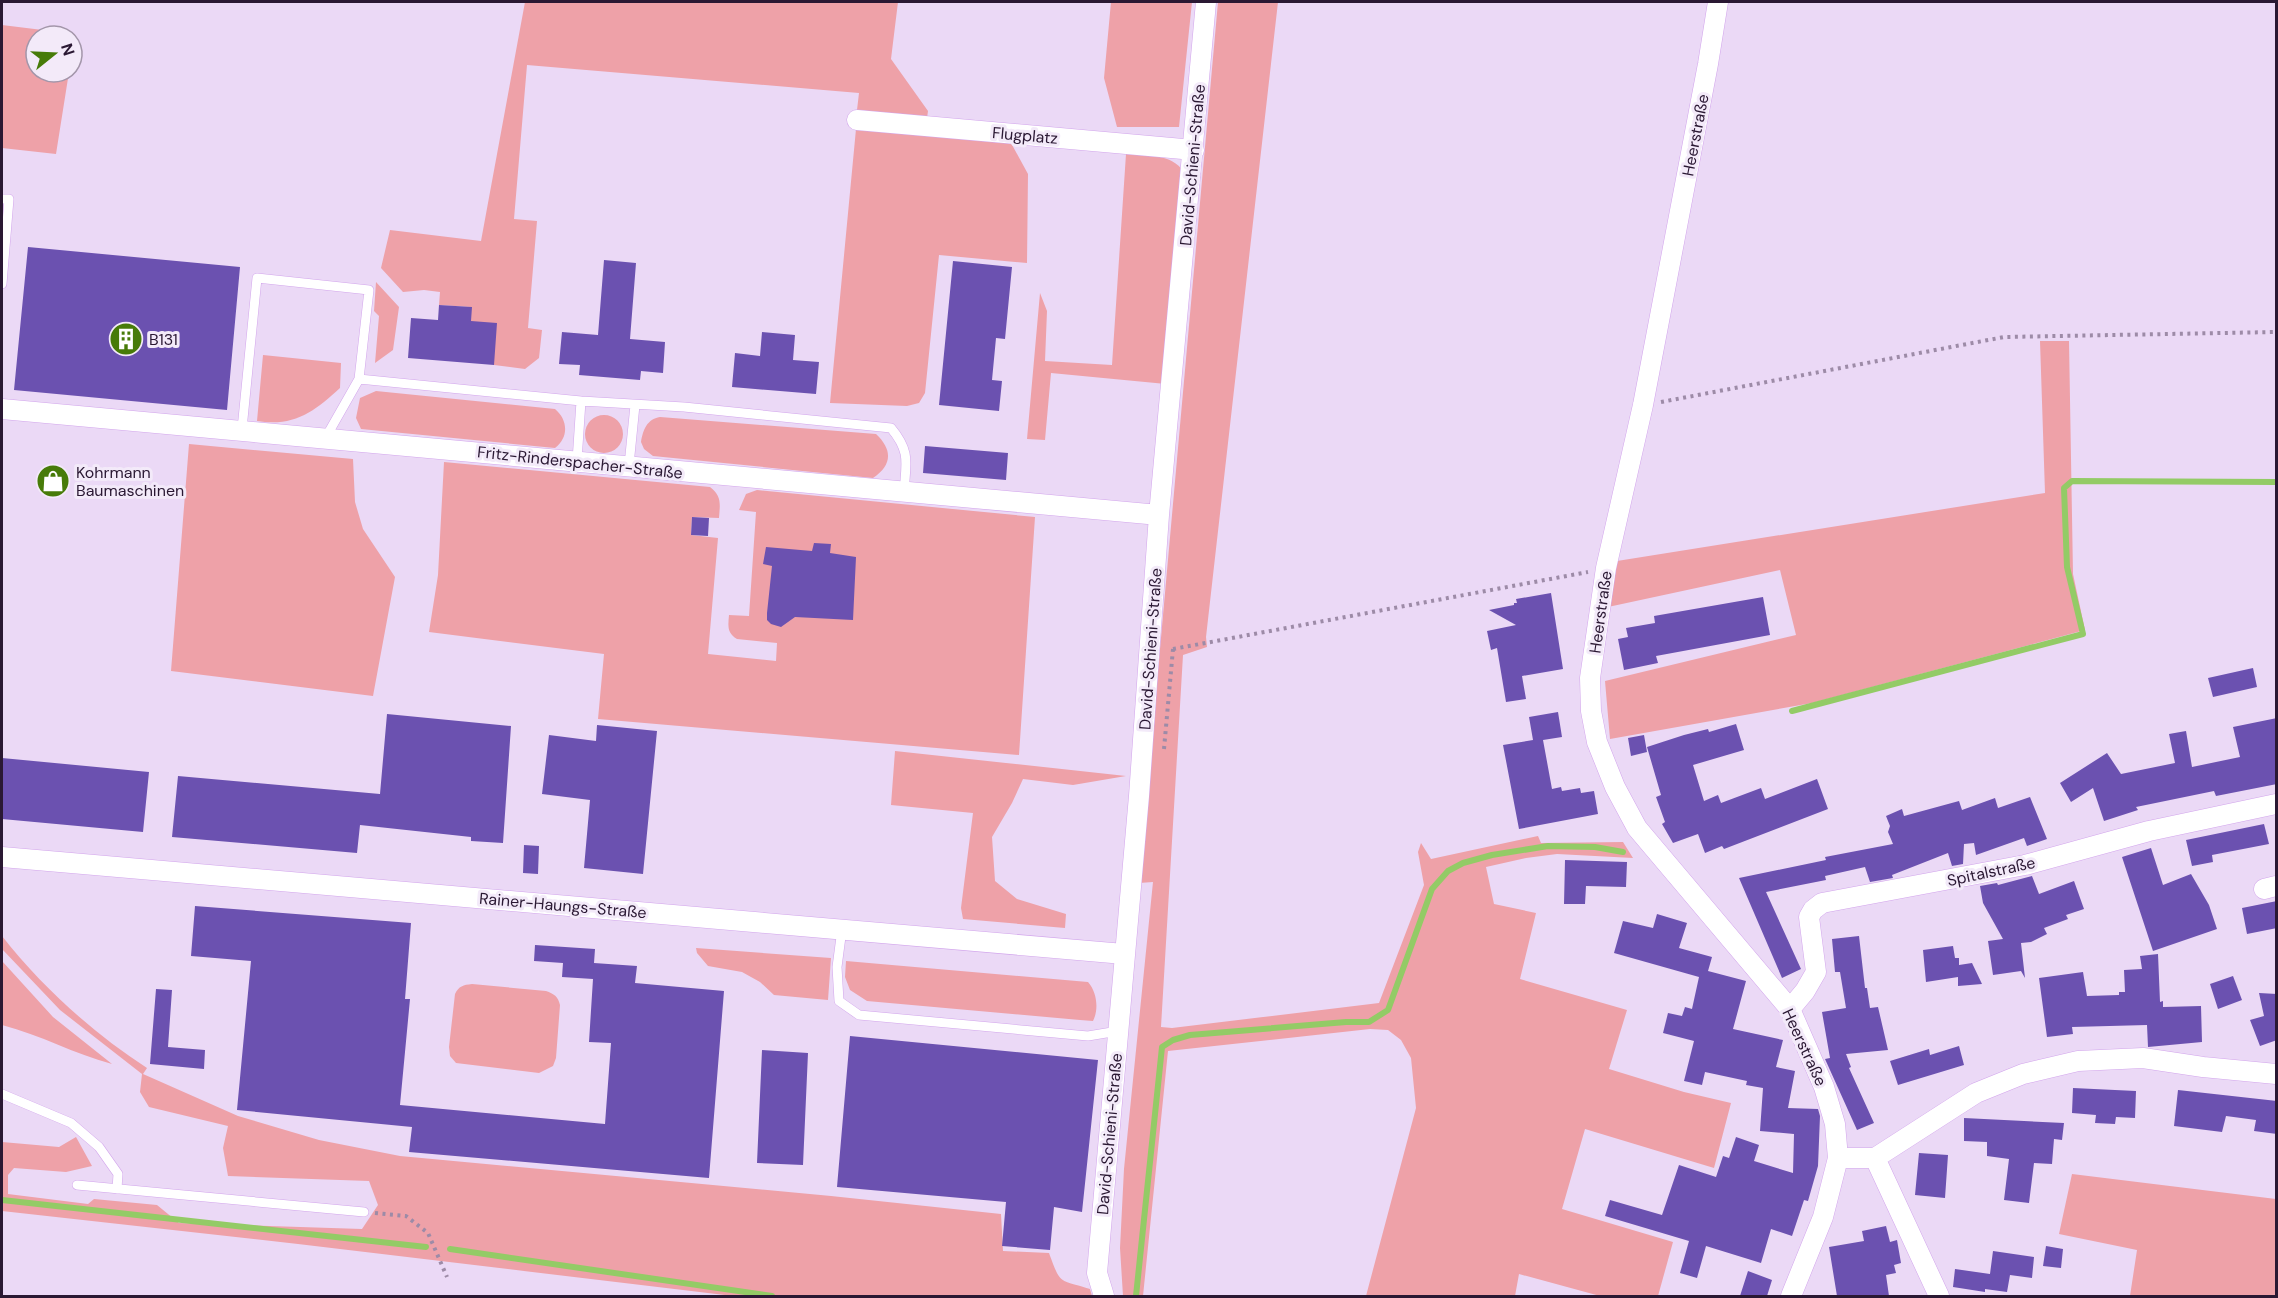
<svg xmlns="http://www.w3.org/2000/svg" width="2278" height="1298" font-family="'DM Sans',sans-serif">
<rect width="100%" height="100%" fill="#ebd9f6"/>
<path fill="#eea1a8" d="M525 2H898L891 59 928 111 927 118 857 110 859 93 527 65 514 219 537 221 528 328 542 330 539 358 525 369 494 365 470 331 471 307 439 305 440 292 424 290 403 292 381 268 390 230 481 241Z
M1111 2H1192L1179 127H1117L1104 78Z
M1218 2H1278L1206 637 1207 647 1183 655 1161 1027 1172 1028 1379 1003 1424 885 1418 852 1421 843 1431 859 1538 836 1541 843 1623 842 1633 858 1557 854 1526 858 1486 867 1494 904 1536 913 1520 979 1627 1010 1609 1069 1684 1092 1731 1103 1714 1168 1585 1129 1562 1209 1673 1242 1658 1296H1600L1519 1274 1515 1296H1366L1416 1108 1411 1058 1401 1040 1388 1030 1370 1029 1168 1051 1143 1296H1123L1120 1248 1124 1169 1153 882 1139 883Z
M2 25 75 34 72 53V36H36V72H69L56 154 2 148Z
M856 129 1011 143 1028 174 1027 263 939 255 925 393 919 403 907 406 830 403Z
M1126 154C1148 156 1171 153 1184 172L1166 384 1051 373 1045 440 1027 439 1040 293 1047 311 1045 361 1112 365Z
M376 282 399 307 393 350 375 363 379 316 374 311Z
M2040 341H2069L2073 574 2085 630 1812 703 1610 739 1605 681 1796 635 1780 570 1608 607 1617 561 2045 493Z
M263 355 341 363 340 388C314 412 294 427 257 421Z
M376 391 555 409C568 420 569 437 555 448L361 429 356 418 360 398Z
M585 434a19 19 0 1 1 38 0a19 19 0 1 1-38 0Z
M660 417 876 434C893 450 892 465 873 478L653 456 644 449 641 442C643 430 647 419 660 417Z
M189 444 353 459 355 502 363 529 395 577 373 696 171 671Z
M444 462 710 487C722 496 720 504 719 518L692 517 691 535 718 538 708 654 776 661 777 643 737 639C727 633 728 626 729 615L749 616 756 512 739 510 746 494 757 490 1035 517 1019 755 598 719 604 654 429 632 438 575Z
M895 751 1126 776 1073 785 1023 779 1012 803 992 837 995 881 1017 899 1066 914 1065 928 963 919 961 908 973 813 891 805Z
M2 936C42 987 93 1033 147 1068L143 1074 238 1116 319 1140 400 1156 831 1196 1001 1214 1003 1251 1049 1253C1061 1286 1059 1279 1090 1289L1092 1296H733L298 1244 2 1211V1142L59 1147 76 1137 92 1166 66 1172 14 1168 8 1175V1194L88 1204 94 1199 157 1205 179 1223 362 1229 378 1205 369 1181 228 1176 223 1148 228 1126 149 1107 140 1092 142 1074 60 1010 2 949Z
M696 948 831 958 828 1000 774 995 760 982 742 972 708 966 697 953Z
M2 961 53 1017 112 1064C74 1054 41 1035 2 1025Z
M846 961 1088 982C1097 992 1099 1009 1093 1021L1080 1020 867 1001 850 990 845 977Z
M472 984 546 991C554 994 558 996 560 1005L556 1058 553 1066 539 1073 456 1063 450 1056 449 1047 455 994C459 986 463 985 472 984Z
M2072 1174 2276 1199V1296H2130L2137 1250 2059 1234Z"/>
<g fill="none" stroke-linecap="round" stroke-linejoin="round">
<path stroke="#93cb66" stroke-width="6" d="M1792 711 2083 634 2067 567 2064 488 2072 481 2276 482
M2 1200 426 1247
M450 1249 772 1296
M1136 1296 1162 1047 1173 1040 1190 1035 1346 1022H1369L1388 1010 1432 889 1448 871 1463 863 1492 855 1548 846 1595 847 1623 852"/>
</g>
<path fill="#6b51b0" d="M28 247 240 267 227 410 14 390Z
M604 260 636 263 630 339 665 342 663 373 641 371 640 380 579 375 580 365 559 364 562 332 598 335Z
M953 261 1012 267 1005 339 996 338 992 380 1002 381 999 411 939 405Z
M439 305 472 307 471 321 497 323 494 365 408 358 411 318 438 320Z
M762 332 795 335 793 360 819 362 816 394 732 387 735 353 760 356Z
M925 446 1008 453 1006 480 923 473Z
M692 517 709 518 708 536 691 535Z
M814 543 831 544 830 553 856 557 853 620 795 617 781 627 771 624 767 620V613L772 566 763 564 766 547 812 551Z
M1551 593 1563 669 1522 676 1526 699 1506 702 1497 648 1491 650 1487 631 1516 625 1489 610 1514 605V603H1517L1516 599Z
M1763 597 1770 635 1656 656 1658 663 1624 670 1618 639 1628 637 1626 628 1655 623 1654 616Z
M2253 668 2257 687 2213 697 2208 678Z
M1558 712 1562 737 1543 740 1552 789 1561 787 1562 791 1580 788 1581 793 1594 791 1598 814 1519 829 1503 745 1533 740 1529 717Z
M387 714 511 726 503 843 471 841V837L360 825 357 853 172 837 178 776 380 794Z
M2277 718V784L2216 796 2214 791 2136 807 2138 810 2104 821 2093 788 2071 802 2060 783 2107 753 2121 774 2175 763 2169 734 2186 731 2192 767 2240 757 2233 727Z
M1736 724 1744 750 1693 765 1704 801 1718 795 1721 803 1761 788 1765 799 1817 779 1828 809 1724 849 1722 846 1705 853 1698 834 1673 843 1662 824 1665 822 1656 797 1661 795 1647 747 1684 735 1708 729 1709 732Z
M597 725 657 731 643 874 584 868 590 800 542 794 549 735 596 741Z
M1644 735 1647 752 1631 756 1628 738Z
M2 758 149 772 143 832 2 819Z
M2030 797 2047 839 2027 846 2024 838 1976 855 1974 843 1964 844 1963 864 1952 866 1948 853 1892 875 1893 878 1870 882 1865 867 1825 876 1826 880 1766 892 1801 969 1782 978 1739 878 1826 860 1825 857 1893 844 1888 832 1890 826 1886 816 1902 809 1904 816 1959 801 1962 810 1995 798 1998 808Z
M2264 824 2269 844 2212 855 2213 862 2192 866 2186 840Z
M524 845 539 846 538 874 523 873Z
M2151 848 2163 885 2191 874 2209 905 2217 929 2153 951 2122 857Z
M1565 860 1627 862 1626 887 1586 886 1585 904H1564Z
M2032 876 2039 894 2074 881 2084 909 2066 915 2068 919 2044 928 2047 934 2031 942 2021 943 2025 978 2021 971 1993 975 1988 941 2003 939 1983 903 1980 886 1997 883 1998 885Z
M2277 901V928L2247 934 2242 908Z
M195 906 411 923 405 999H410L400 1105 605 1124 611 1043 589 1042 593 979 562 977 563 963 534 961 535 945 595 949 594 963 637 966 635 983 724 991 709 1178 409 1152 412 1127 237 1110 251 961 191 956Z
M1657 914 1687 923 1679 948 1712 957 1708 971 1746 981 1733 1029 1783 1040 1776 1067 1795 1071 1788 1108 1818 1109 1820 1116 1818 1166 1808 1201 1804 1200 1792 1236 1771 1229 1761 1263 1706 1246 1697 1278 1680 1273 1689 1241 1605 1216 1610 1200 1662 1215 1679 1165 1716 1177 1723 1156 1729 1158 1736 1137 1759 1145 1754 1161 1793 1173 1794 1134 1760 1131 1763 1088 1746 1085 1747 1081 1705 1072 1702 1085 1684 1081 1694 1041 1663 1033 1668 1013 1682 1016 1685 1007 1692 1009 1699 977 1614 953 1623 921 1653 928Z
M1859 936 1865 988H1867L1870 1008 1878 1007 1888 1050 1846 1054 1851 1067 1849 1068 1874 1123 1857 1130 1825 1059 1830 1058 1822 1012 1846 1008 1840 972H1835L1832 939Z
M1953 946 1955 958H1959V965L1972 963 1982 984 1958 986V977L1926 982 1923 950Z
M2158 954 2160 1002 2163 1001V1007L2201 1006 2202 1042 2148 1047 2147 1025 2072 1027 2073 1034 2047 1037 2039 978 2083 972 2087 996 2119 995V992H2125L2124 970 2142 969 2140 956Z
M2233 976 2242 1000 2218 1009 2210 984Z
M156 989 172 990 168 1047 205 1050 204 1069 150 1064Z
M2259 993 2277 994V1040L2260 1046 2250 1020 2264 1016Z
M850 1036 1098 1060 1082 1212 1054 1207 1050 1250 1002 1246 1006 1202 837 1187Z
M1959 1046 1964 1065 1898 1085 1890 1061 1929 1049 1930 1055Z
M762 1050 808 1053 803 1165 757 1163Z
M2073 1088 2136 1091 2135 1118 2116 1117 2115 1124 2095 1123 2096 1115 2072 1113Z
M2178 1090 2277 1101V1134L2254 1131 2256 1120 2226 1116 2222 1132 2174 1126Z
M1964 1118 2064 1123 2062 1140 2054 1139 2052 1164 2034 1163 2029 1203 2004 1200 2009 1159 1987 1156V1142L1964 1141Z
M1919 1153 1948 1155 1945 1198 1915 1195Z
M1886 1226 1890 1242 1897 1240 1901 1263 1894 1265 1896 1273 1886 1275 1889 1296H1837L1829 1247 1864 1241 1862 1231Z
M2046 1246 2063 1249 2061 1268 2043 1266Z
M1993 1251 2034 1257 2032 1278 2010 1275 2007 1292 1985 1289V1292L1953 1287 1955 1269 1990 1274Z
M1748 1271 1772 1280 1767 1296H1740Z"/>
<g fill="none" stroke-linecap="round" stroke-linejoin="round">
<g stroke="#d2a5ec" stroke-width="10">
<path id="service" d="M2 199H9L2 284
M359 379 581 401
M242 429 257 278 369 290 359 379 326 437
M577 461 581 401 684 407 891 428C911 452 906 463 904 492
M629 465 635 405
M842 929 837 967 839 1001 859 1015 1088 1036 1118 1031
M2 1094 71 1123 99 1147 118 1174 117 1189
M77 1185 364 1212"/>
</g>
<g stroke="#d2a5ec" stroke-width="21">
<path id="minor" d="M1718 2 1708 64 1643 405 1606 568 1590 678 1591 711 1597 742 1615 787 1637 828 1790 1009 1824 1087 1835 1124 1838 1158 1823 1217 1791 1296
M857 120 1194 150
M2 409 1159 515
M2 857 1124 954
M2264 889 2276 886
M1790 1009 1805 991 1816 972 1809 917 1813 910 1822 903 2025 865 2149 831 2276 804
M1838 1158H1875L1976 1093 2023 1074 2078 1061 2143 1058 2203 1067 2276 1074
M1875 1158 1939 1296
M1104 1296 1097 1273 1139 796 1159 515 1206 2"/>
</g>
<path stroke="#9d8ba7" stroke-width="4" stroke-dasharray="3 4.5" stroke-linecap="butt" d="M1661 402 2004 337 2276 332
M1173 649 1588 572
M1164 749 1173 649
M375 1213 406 1216 428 1233 447 1277"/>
<use href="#service" stroke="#fff" stroke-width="9"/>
<use href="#minor" stroke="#fff" stroke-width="20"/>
</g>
<defs>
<g id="building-disc" transform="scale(1.725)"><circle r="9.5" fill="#477b09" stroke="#f3eaf9"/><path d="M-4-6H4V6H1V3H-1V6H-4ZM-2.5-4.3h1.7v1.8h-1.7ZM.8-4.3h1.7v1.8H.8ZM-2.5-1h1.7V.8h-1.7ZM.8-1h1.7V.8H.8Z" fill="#fff"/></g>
<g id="shop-disc" transform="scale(1.725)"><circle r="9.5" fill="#477b09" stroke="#f3eaf9"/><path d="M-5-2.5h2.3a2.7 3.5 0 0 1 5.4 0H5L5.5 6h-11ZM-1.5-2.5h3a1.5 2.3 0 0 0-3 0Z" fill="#fff"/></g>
</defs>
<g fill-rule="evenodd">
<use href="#building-disc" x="126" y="339"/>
<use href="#shop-disc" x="53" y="481"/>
</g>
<g text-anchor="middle" stroke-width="6" stroke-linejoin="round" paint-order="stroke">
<g font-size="16" fill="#2a1833" stroke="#f3eaf9">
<text transform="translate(1025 135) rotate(5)" y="6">Flugplatz</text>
<text transform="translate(1695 135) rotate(-79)" y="6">Heerstraße</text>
<text transform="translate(1192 165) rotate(-85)" y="6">David-Schieni-Straße</text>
<text transform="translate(580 462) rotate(6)" y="6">Fritz-Rinderspacher-Straße</text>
<text transform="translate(1600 612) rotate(-82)" y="6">Heerstraße</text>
<text transform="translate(1150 649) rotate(-86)" y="6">David-Schieni-Straße</text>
<text transform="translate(1991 871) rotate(-12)" y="6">Spitalstraße</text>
<text transform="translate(563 905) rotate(5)" y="6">Rainer-Haungs-Straße</text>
<text transform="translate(1805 1047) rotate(65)" y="6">Heerstraße</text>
<text transform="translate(1109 1134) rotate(-85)" y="6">David-Schieni-Straße</text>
</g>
<g font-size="16" fill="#2a1833" stroke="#f3eaf9" text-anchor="start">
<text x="149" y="345">B131</text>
<text x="76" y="478">Kohrmann<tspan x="76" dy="18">Baumaschinen</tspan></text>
</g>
</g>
<rect width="2278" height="1298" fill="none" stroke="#2a1833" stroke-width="6"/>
<g transform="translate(54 54) rotate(72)"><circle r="28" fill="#f3eaf9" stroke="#a396aa" stroke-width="1.5"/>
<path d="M0-4.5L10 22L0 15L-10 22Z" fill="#477b09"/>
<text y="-9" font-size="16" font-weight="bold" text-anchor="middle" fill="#2a1833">N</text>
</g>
</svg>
